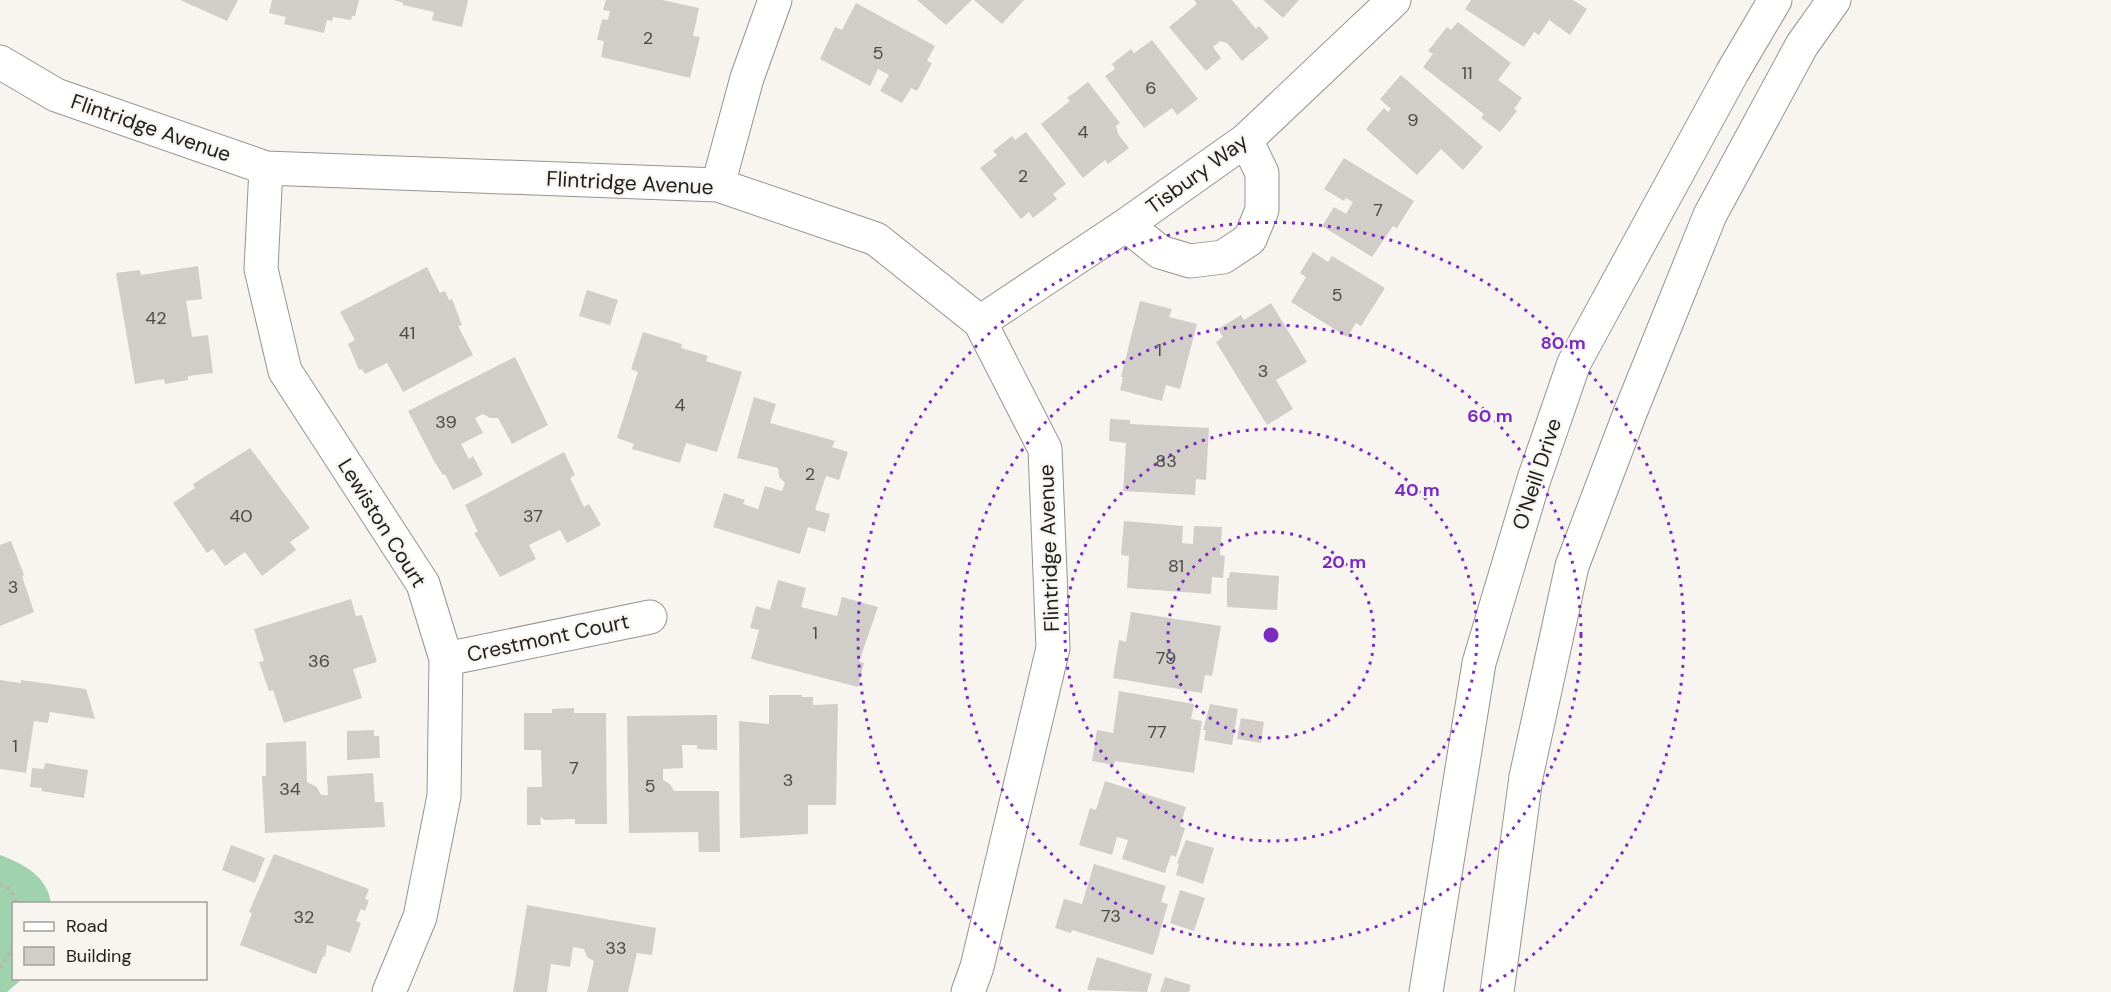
<svg xmlns="http://www.w3.org/2000/svg" width="2111" height="992" font-family="'DM Sans',sans-serif">
<rect width="100%" height="100%" fill="#f8f5f0"/>
<path fill="#9fd3ad" d="M0 855C24 864 47 876 51 903L14 904V978L22 979 7 992H0Z"/>
<path fill="#d1cec9" d="M180 0H238L227 21Z
M272 0H359L355 16H352L351 20 333 17 332 21 327 20 324 33 284 24 286 17 269 13Z
M394 0H468L462 27 432 20 434 12 403 5V3Z
M606 0H662L699 8 693 36 700 37 690 78 601 57 604 41 597 40 602 19 608 20 610 11 603 10Z
M917 0H972L946 25Z
M974 0H1024L1002 24Z
M1194 0H1232L1256 29 1259 26 1269 38 1242 61 1227 43 1220 41 1213 47 1221 58 1206 71 1169 27 1197 4Z
M1263 0H1299L1283 18Z
M1471 0H1573L1587 9 1570 35 1549 20 1539 35 1534 32 1524 47 1465 9Z
M856 3 935 46 927 61 932 63 917 91 911 88 902 103 880 91 889 75 878 69 870 86 820 59 835 27 842 30Z
M1458 22 1511 63 1498 80 1522 98 1514 109 1517 111 1500 132 1481 118 1484 114 1423 67 1433 54 1428 51 1447 27 1451 30Z
M1152 40 1198 99 1177 115 1172 108 1144 128 1105 76 1115 69 1112 64 1131 49 1134 53Z
M1401 75 1483 147 1463 170 1441 149 1417 175 1366 129 1384 108 1388 112 1391 109 1380 99Z
M1088 82 1120 123 1116 126 1118 134 1129 148 1108 164 1105 160 1083 178 1041 124 1070 101 1067 98Z
M1026 132 1066 184 1053 194 1057 199 1033 218 1029 212 1021 219 980 168 997 155 993 151 1012 136 1015 140Z
M1344 158 1414 201 1397 228 1393 226 1372 257 1322 226 1334 207 1346 214 1353 202 1346 198 1344 201 1324 189Z
M1313 252 1328 262 1332 256 1385 288 1361 326 1356 323 1347 337 1291 302 1306 277 1300 273Z
M198 266 202 299 186 301 192 337 208 335 213 373 188 376V380L165 384 164 379 135 384 116 273 140 270 141 275Z
M427 267 440 293 445 291 449 300 452 299 462 325 458 326 473 355 403 392 387 363 365 374 362 369 359 370 348 344 355 340 340 312Z
M587 290 618 300 610 325 579 316Z
M1140 301 1172 309 1169 317 1197 324 1180 389 1166 385 1162 401 1120 390 1123 377H1121Z
M1271 303 1307 362 1276 380 1293 409 1267 425 1216 342 1223 337 1218 329 1241 315 1244 320Z
M643 332 682 344 681 348 708 356 706 361 742 372 717 452 686 443 680 463 632 449 634 444 617 438 638 372 631 369Z
M515 357 548 425 512 444 498 418H490L483 414 475 418 483 433 461 444 469 459 473 456 483 475 453 490 445 474 443 475 434 461 408 411Z
M754 397 776 404 770 423 835 441 832 447 848 452 839 480 826 476 815 510 830 514 825 532 808 527 800 554 713 527 724 493 745 500 743 504 758 509 765 486 782 491 785 483 779 477 778 468 737 458Z
M1110 419 1130 420V424L1209 428 1206 480 1196 479 1195 495 1123 491 1126 443 1109 441Z
M250 448 310 528 290 542 296 550 262 576 245 552 225 566 213 549 207 553 173 503 195 488 193 484Z
M564 452 575 475 570 478 584 507 589 504 601 525 567 543 560 530 529 545 536 559 500 577 474 533 478 532 465 505Z
M1124 521 1183 526 1182 543 1193 544 1194 526 1222 527 1220 555 1225 556 1223 578 1212 577 1211 594 1127 588 1129 556 1121 555Z
M11 541 24 575 22 576 34 612 0 626V545Z
M1230 572 1279 576 1277 610 1227 607V578H1229Z
M778 580 806 588 801 607 837 616 842 597 878 607 859 662 864 663 858 687 751 659 759 630 750 628 756 606 770 610Z
M351 599 356 616 362 615 377 662 353 669 362 698 284 723 273 690 269 691 259 662 264 661 254 629Z
M1131 612 1221 626 1212 676 1205 675 1202 693 1113 678 1119 640 1126 642Z
M0 680 21 683V680L86 689 95 719 50 712 48 723 34 721 26 773 0 769Z
M1119 691 1194 704 1191 719 1202 721 1194 773 1115 761 1114 765 1092 761 1097 730 1113 733Z
M769 695H802V697H813V705L838 704 836 805H808V834L740 838 739 721 769 724Z
M1210 704 1238 709 1232 745 1204 740 1206 730H1203Z
M574 708V713H606L607 824H575V819L545 820 540 817 541 825H527V787H542L541 750H524V713H552V709Z
M717 715V750L697 749V745H682L683 768 663 769V780L670 784 674 791H719L720 852H699L698 832 629 833 627 716Z
M1241 718 1264 722 1261 743 1237 739Z
M374 730V736H379L380 758 347 760V731Z
M306 741 307 782 317 787 321 795H328L327 776 373 773 375 802H383L385 827 265 833 262 776H266V743Z
M45 763 88 770 84 798 41 791 42 788 30 787 32 768 44 769Z
M1105 781 1186 807 1180 826 1185 828 1176 857 1171 855 1165 873 1122 859 1128 840 1117 837 1112 855 1079 845 1090 808 1096 810Z
M1186 840 1214 848 1203 884 1176 875 1179 864 1177 863Z
M231 845 265 858 255 883 222 870Z
M274 854 369 889 365 899 369 900 365 911 361 909 356 921 361 923 350 953 327 945 325 957 323 956 316 974 240 945 252 913 249 912Z
M1094 864 1166 886 1161 902 1168 904 1153 955 1072 930 1071 933 1055 928 1064 899 1082 904Z
M1180 890 1205 898 1194 931 1170 923Z
M527 905 656 928 652 955 637 953 628 992H587L594 961 587 957 584 949 573 947 570 967 551 964 547 992H513Z
M1097 957 1152 974 1147 992 1087 990Z
M1165 977 1191 985 1189 992H1160Z"/>
<g fill="none" stroke-linecap="round" stroke-linejoin="round">
<g stroke="#97948f" stroke-width="35">
<path id="minor" d="M0 62 56 95 266 168 718 185 876 239 980 322 1045 449 1053 648 977 967 968 992
M266 168 261 269 285 371 423 584 446 659 444 796 420 917 389 992
M718 185 747 78 775 0
M1126 225 1160 252 1190 261 1223 257 1250 239 1262 210V173L1246 140
M980 322 1126 225 1246 140 1394 0
M446 659 650 617"/>
</g>
<g stroke="#97948f" stroke-width="35">
<path id="major" d="M1426 992 1479 663 1534 479 1574 363 1732 73 1775 0
M1497 992 1526 777 1572 566 1630 413 1710 215 1802 45 1834 0"/>
</g>
<path stroke="#b7b4b0" stroke-width="4" stroke-dasharray="3 4.5" stroke-linecap="butt" d="M0 884 10 889 17 904
M0 968 14 945"/>
<use href="#minor" stroke="#fff" stroke-width="33"/>
<use href="#major" stroke="#fff" stroke-width="33"/>
</g>
<g fill="none" stroke="#7b2cbf" stroke-width="3" stroke-dasharray="3 6">
<circle cx="1271" cy="635" r="103"/>
<circle cx="1271" cy="635" r="206"/>
<circle cx="1271" cy="635" r="310"/>
<path d="M1061 991A413 413 0 1 1 1481 991"/>
</g>
<g text-anchor="middle" stroke-width="4.5" stroke-linejoin="round" paint-order="stroke">
<g font-size="18" fill="#4c4a47">
<text x="648" y="44">2</text>
<text x="878" y="59">5</text>
<text x="1467" y="79">11</text>
<text x="1151" y="94">6</text>
<text x="1413" y="126">9</text>
<text x="1083" y="138">4</text>
<text x="1023" y="182">2</text>
<text x="1378" y="216">7</text>
<text x="1337" y="301">5</text>
<text x="156" y="324">42</text>
<text x="407" y="339">41</text>
<text x="1159" y="356">1</text>
<text x="1263" y="377">3</text>
<text x="680" y="411">4</text>
<text x="446" y="428">39</text>
<text x="1166" y="467">83</text>
<text x="810" y="480">2</text>
<text x="241" y="522">40</text>
<text x="533" y="522">37</text>
<text x="1176" y="572">81</text>
<text x="13" y="593">3</text>
<text x="815" y="639">1</text>
<text x="1166" y="664">79</text>
<text x="319" y="667">36</text>
<text x="1157" y="738">77</text>
<text x="15" y="752">1</text>
<text x="574" y="774">7</text>
<text x="788" y="786">3</text>
<text x="650" y="792">5</text>
<text x="290" y="795">34</text>
<text x="1111" y="922">73</text>
<text x="304" y="923">32</text>
<text x="616" y="954">33</text>
</g>
<g font-size="21" fill="#1f1e1c" stroke="#f8f5f0">
<text transform="translate(151 128) rotate(19)" y="7">Flintridge Avenue</text>
<text transform="translate(1197 174) rotate(-36)" y="7">Tisbury Way</text>
<text transform="translate(630 183) rotate(3)" y="7">Flintridge Avenue</text>
<text transform="translate(1537 474) rotate(-72)" y="7">O'Neill Drive</text>
<text transform="translate(382 523) rotate(58)" y="7">Lewiston Court</text>
<text transform="translate(1049 548) rotate(-92)" y="7">Flintridge Avenue</text>
<text transform="translate(548 638) rotate(-12)" y="7">Crestmont Court</text>
</g>
</g>
<circle cx="1271" cy="635" r="9" fill="#7b2cbf" stroke="#f8f5f0" stroke-width="3"/>
<g font-size="18" text-anchor="middle" font-weight="bold" fill="#7b2cbf" stroke="#f8f5f0" stroke-width="4.5" stroke-linejoin="round" paint-order="stroke">
<text x="1563" y="349">80 m</text>
<text x="1490" y="422">60 m</text>
<text x="1417" y="496">40 m</text>
<text x="1344" y="568">20 m</text>
</g>
<rect x="12" y="902" width="195" height="78" fill="#f8f5f0" stroke="#a19f9b" stroke-width="1.5"/>
<rect x="24" y="922" width="30" height="9" fill="#ffffff" stroke="#a19f9b" stroke-width="1.5"/>
<text x="66" y="932" font-size="18" fill="#1f1e1c">Road</text>
<rect x="24" y="947" width="30" height="18" fill="#d1cec9" stroke="#a19f9b" stroke-width="1.5"/>
<text x="66" y="962" font-size="18" fill="#1f1e1c">Building</text>
</svg>
